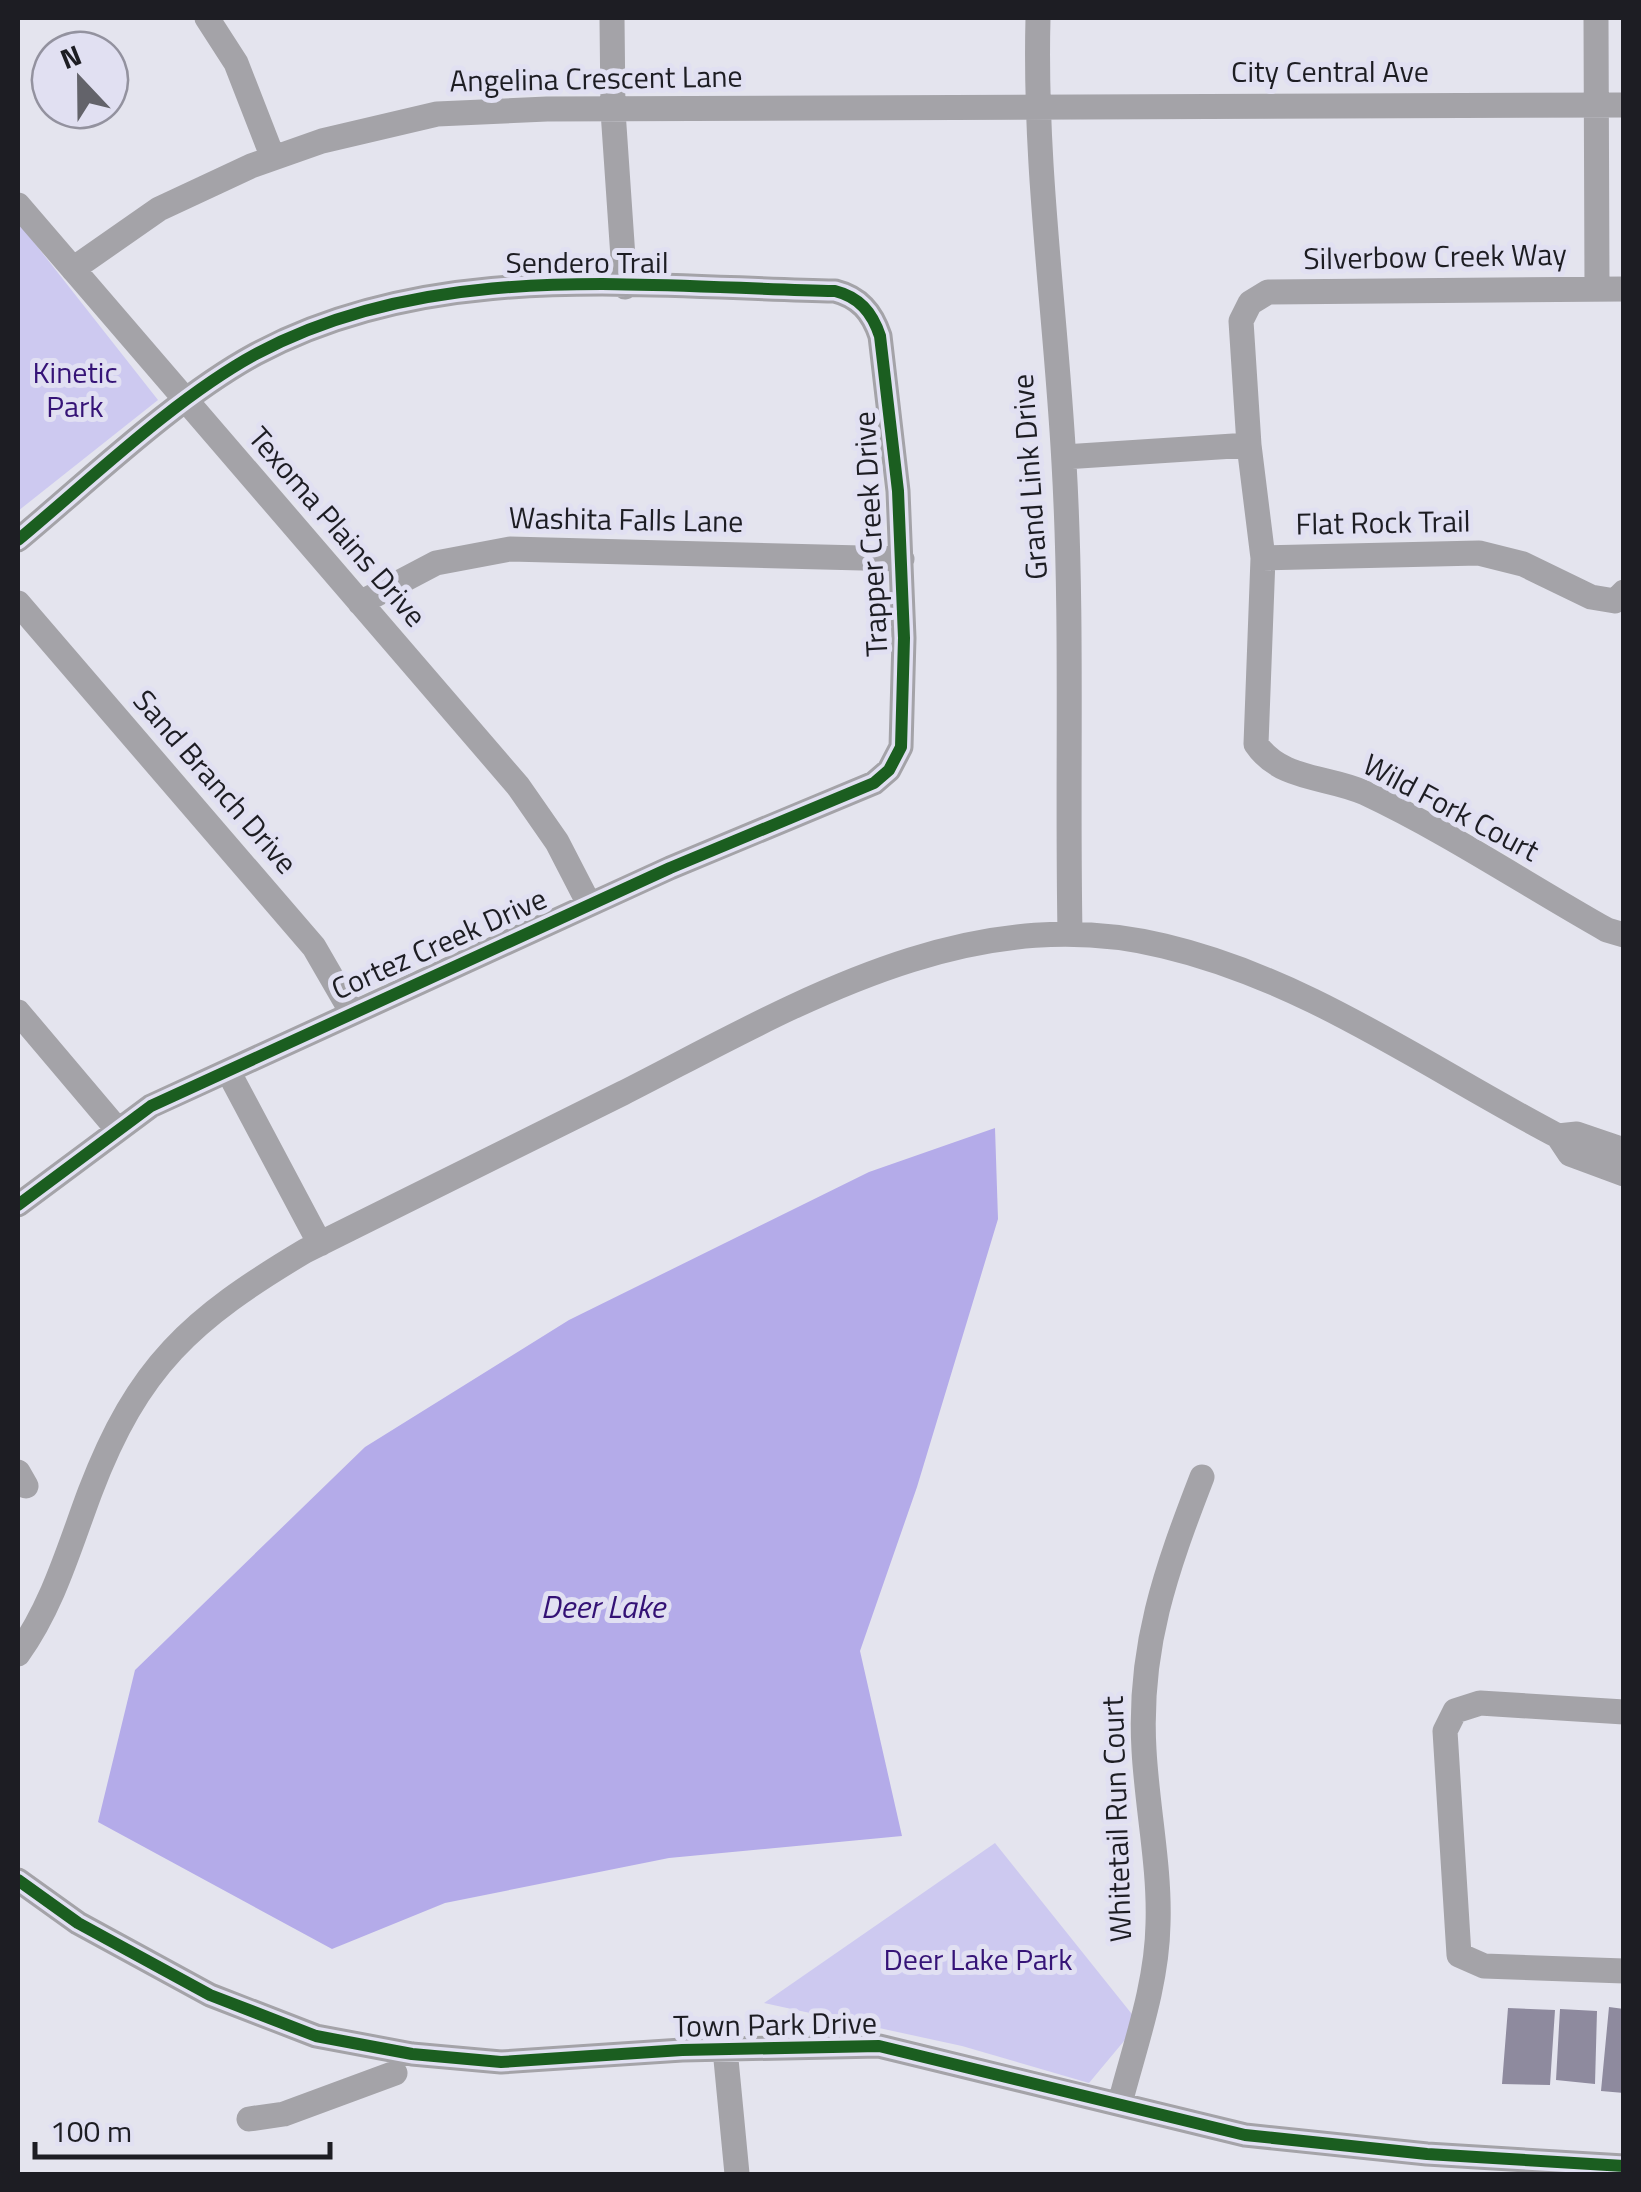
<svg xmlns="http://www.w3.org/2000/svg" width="1641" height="2192" font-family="'Titillium Web',sans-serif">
<rect width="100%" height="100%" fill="#e4e4ee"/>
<path fill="#cdc9f0" d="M18 222 158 400 18 511Z
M995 1843 1139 2023 1089 2083 962 2046 764 2003Z"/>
<path fill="#b4abe9" d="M995 1128 998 1219 917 1487 860 1651 902 1836 669 1858 445 1903 332 1949 98 1822 135 1670 365 1447 569 1320 869 1172Z"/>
<path fill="#8e8a9e" d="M1609 2007 1624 2009V2093L1601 2091Z
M1508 2008 1555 2010 1550 2085 1502 2084Z
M1560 2009 1597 2011 1595 2084 1556 2080Z"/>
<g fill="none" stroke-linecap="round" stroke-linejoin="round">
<path stroke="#a4a3a8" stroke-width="25" d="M207 18 236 63 273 158
M612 18 613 111 625 287
M1038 18C1034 168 1056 314 1064 463 1073 619 1067 776 1070 932
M1596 18 1597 288
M18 205 518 786 557 842 589 904
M73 269 159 209 251 166 322 141 437 114 547 109 1624 105
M1624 289 1268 292 1250 303 1241 321 1249 445 1263 558 1256 744C1281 781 1328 776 1365 793 1448 832 1527 885 1607 930L1624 935
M1064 457 1249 445
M18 540C90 480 175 398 256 354 434 259 641 287 835 291 859 297 872 312 880 336L898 491 904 638 901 747 889 770 874 783 670 868 151 1106 18 1205
M1263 558 1479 553 1523 564 1591 597 1615 601 1624 592
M18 603 314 947 351 1011
M360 603 436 563 510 549 902 559
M18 1012 117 1129
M228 1071 320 1244
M1558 1136 1570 1154 1624 1174
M1558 1136 1577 1134 1624 1150
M18 1472 26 1486
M18 1654C53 1605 69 1548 90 1492 138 1366 191 1319 305 1251 411 1199 517 1146 623 1093 792 1007 967 898 1164 946 1308 980 1428 1068 1558 1136
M1624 1712 1480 1703 1455 1711 1445 1731 1459 1955 1484 1966 1624 1971
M18 1880 78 1923 210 1995 316 2036 412 2054 501 2062 682 2050 879 2046 1245 2135 1427 2154 1624 2166
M725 2049 737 2174
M1120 2103C1135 2045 1157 1985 1158 1924 1160 1867 1147 1807 1144 1750 1138 1648 1166 1570 1202 1477
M249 2119 284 2114 395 2073"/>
<g stroke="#e1e0f2" stroke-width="19">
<path id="cycleway" d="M18 540C90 480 175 398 256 354 434 259 641 287 835 291 859 297 872 312 880 336L898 491 904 638 901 747 889 770 874 783 670 868 151 1106 18 1205
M18 1880 78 1923 210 1995 316 2036 412 2054 501 2062 682 2050 879 2046 1245 2135 1427 2154 1624 2166"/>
</g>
<use href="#cycleway" stroke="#1b5e20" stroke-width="12"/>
</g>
<g text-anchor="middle" stroke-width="10" stroke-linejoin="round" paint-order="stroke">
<g font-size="30" fill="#1d1d23" stroke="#e1e0f2">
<text x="1330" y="82">City Central Ave</text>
<text transform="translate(596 79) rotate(-1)" y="10">Angelina Crescent Lane</text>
<text transform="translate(1435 257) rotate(-1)" y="10">Silverbow Creek Way</text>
<text x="587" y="273">Sendero Trail</text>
<text transform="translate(1030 477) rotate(-94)" y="10">Grand Link Drive</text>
<text transform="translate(626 520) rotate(1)" y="10">Washita Falls Lane</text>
<text transform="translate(1383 523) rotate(-1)" y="10">Flat Rock Trail</text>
<text transform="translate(337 527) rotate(49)" y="10">Texoma Plains Drive</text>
<text transform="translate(871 534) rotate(-93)" y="10">Trapper Creek Drive</text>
<text transform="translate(215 782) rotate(49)" y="10">Sand Branch Drive</text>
<text transform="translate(1451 808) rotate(28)" y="10">Wild Fork Court</text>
<text transform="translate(439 944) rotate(-24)" y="10">Cortez Creek Drive</text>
<text transform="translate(1117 1819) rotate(-92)" y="10">Whitetail Run Court</text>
<text transform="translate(775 2025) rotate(-1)" y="10">Town Park Drive</text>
</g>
<g font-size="30" fill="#361477" stroke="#e1e0f2">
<text x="75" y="383">Kinetic<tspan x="75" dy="34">Park</tspan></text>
<text x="978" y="1970">Deer Lake Park</text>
</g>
<g font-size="32" font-style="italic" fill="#341275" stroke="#e1e0f2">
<text x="603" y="1618">Deer Lake</text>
</g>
</g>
<rect width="1641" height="2192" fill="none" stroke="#1d1d23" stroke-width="40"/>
<g transform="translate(80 80) rotate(338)"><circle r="48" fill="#e1e0f2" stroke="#93929f" stroke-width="2.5"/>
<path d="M0-8L18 38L0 25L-18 38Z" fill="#63636a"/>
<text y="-15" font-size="28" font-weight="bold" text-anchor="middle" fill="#1d1d23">N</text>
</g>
<path d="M35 2142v15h295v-15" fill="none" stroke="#1d1d23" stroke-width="5"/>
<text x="50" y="2142" font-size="30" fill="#1d1d23" stroke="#e1e0f2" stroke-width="8" paint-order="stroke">100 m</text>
</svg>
